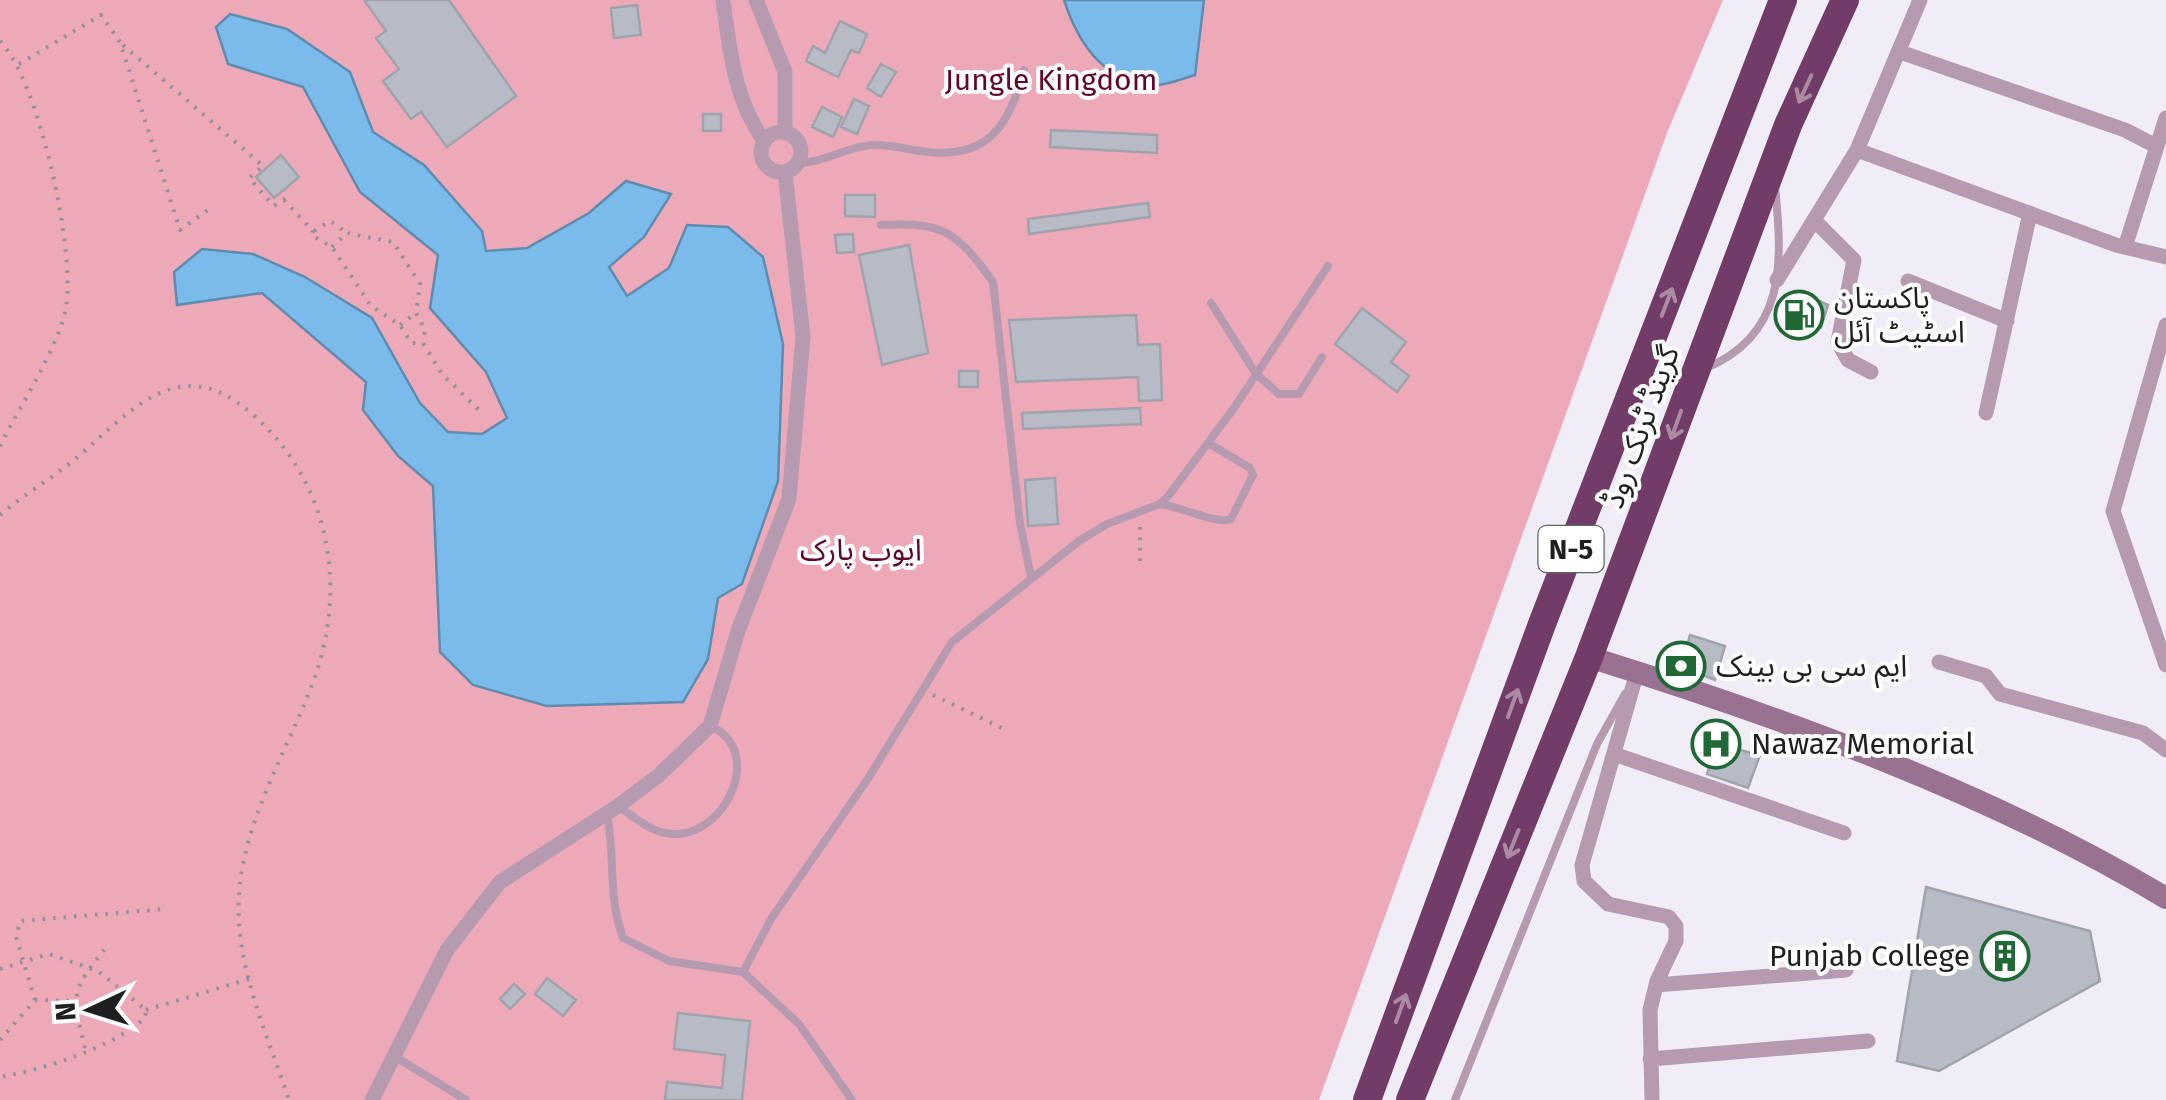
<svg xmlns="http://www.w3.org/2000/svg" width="2166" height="1100" font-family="'Fira Sans','Noto Sans Arabic',sans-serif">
<rect width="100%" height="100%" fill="#f1edf7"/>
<path fill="#eda9b8" d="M0 0H1723L1667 133 1319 1100H0Z"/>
<path fill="#7abbeb" stroke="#5f8cae" stroke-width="2.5" d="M1064 0H1204L1195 75C1181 79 1162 87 1149 85 1102 81 1077 40 1064 0Z
M230 14 287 29 350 72 373 132 424 165 482 231 486 251 527 248 589 213 626 181 671 194 644 237 609 267 627 296 669 268 687 225 728 227 763 257 783 344 778 481 742 584 718 598 708 659 683 702 547 706 473 685 440 652 433 486 398 456 363 410 366 382 262 293 177 305 174 272 202 249 253 254 305 277 372 318 420 403 448 432 482 434 507 418 486 372 430 308 438 255 360 192 303 87 228 64 216 27Z"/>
<path fill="#b7bbc5" stroke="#a0a2ac" stroke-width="2.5" d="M364 0H449L516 96 447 147 421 112 411 119 383 81 399 69 376 38 386 31Z
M637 5 641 35 614 38 611 8Z
M840 21 867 34 859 53 851 50 838 77 806 61 813 46 825 53Z
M881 64 896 72 881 97 867 88Z
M854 99 869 106 857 134 841 127Z
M822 107 842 117 833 137 812 127Z
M703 114H721V131H703Z
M1051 130 1157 135V153L1050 147Z
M281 155 299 177 274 198 256 177Z
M845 195H875V217L845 216Z
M1148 203 1150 217 1029 234 1028 219Z
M853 234 854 252 837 253 835 235Z
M909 245 928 353 882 365 859 255Z
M1806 295 1828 305 1821 327 1798 315Z
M1362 308 1406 342 1391 362 1409 376 1397 392 1335 344Z
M1136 315 1138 345 1160 344 1162 400 1139 401 1138 377 1016 382 1009 320Z
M959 371H978V387H959Z
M1140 408 1141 424 1023 429 1022 413Z
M1055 478 1058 524 1028 526 1025 480Z
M1690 635 1725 646 1715 680 1681 666Z
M1716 744 1760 755 1748 788 1707 774Z
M1926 887 2090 931 2100 981 1939 1071 1897 1061Z
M547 978 576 1000 563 1016 535 994Z
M514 984 525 994 510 1009 500 999Z
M678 1013 750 1021 742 1100H665L667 1082 722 1088 725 1055 674 1049Z"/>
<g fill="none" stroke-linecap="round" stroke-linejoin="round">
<path stroke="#939097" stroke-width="4" stroke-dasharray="2.5 8" stroke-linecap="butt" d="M0 41C39 81 76 252 66 307 60 345 18 409 0 446
M123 45 263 166 249 178 274 206 289 196
M19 64 101 15 120 42 180 230 212 207
M284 200 313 231 311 235 332 247 371 306 400 325 411 343H423L442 374 482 413
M314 231 330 221 347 233
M332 247 347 233 393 242 420 284 416 313 425 330 423 343
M400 325 416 313
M0 515C23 495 49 480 73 461 130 413 177 349 251 413 329 480 349 586 313 682 287 752 244 819 239 895 234 964 268 1036 289 1100
M1140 561V526
M933 695 1004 729
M0 969 49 954 98 971 146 1010 145 1018C111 1048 45 1069 0 1077
M35 1000 16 937 20 921 164 909
M35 1000 73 1001
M146 1010 249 979
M0 1040 35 1000
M85 1048C71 992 71 991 108 945"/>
<path stroke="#b69bb0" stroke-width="8" d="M797 163C825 163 847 146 873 145 889 144 905 149 920 151 986 161 1009 128 1024 70
M881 225C944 222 956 231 993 282L1020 523 1031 577
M1211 303 1256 374 1279 394H1299L1322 357
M1704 369C1786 336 1783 264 1775 187
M1160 504C1179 506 1217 525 1231 519L1253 475 1250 468 1208 443
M618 806C631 815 644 826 658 831 718 853 771 752 710 726
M607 815C616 860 607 893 623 938L669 961 743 972 799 1024 852 1100
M743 972 771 919 869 777 952 642 1079 541 1107 524 1160 504 1169 495 1234 408 1328 266
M394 1056 466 1100
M1455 1100 1597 744 1625 694"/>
<path stroke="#b69bb0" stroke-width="15" d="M723 0C730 51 734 99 764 141
M756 0 785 72V133
M1900 52 2125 130 2156 146
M761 152a20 20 0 1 1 40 0a20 20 0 1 1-40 0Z
M1857 150 1920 0
M1814 220 1854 260 1838 342 1848 360 1871 372
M2125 247 2166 118
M1777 280 1857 150 2116 245 2166 257
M1908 281 2007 321
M2166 325 2113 511 2166 665
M1986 413 2030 213
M1939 662 1986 676 2000 694 2143 733 2166 750
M1637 672 1582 865 1584 881 1608 904 1669 917 1676 926V941L1657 981 1650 1010 1652 1100
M1614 754 1844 833
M1656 985 1846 970
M1650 1059 1868 1041
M372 1100 447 950 500 882 618 806 658 776 710 726 738 631 789 499 803 337 785 172"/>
<path stroke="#997291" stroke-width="22" d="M1589 657C1782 717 1993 794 2166 898"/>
<path stroke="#713c68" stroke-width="28" d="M1367 1100 1542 624 1783 0
M1410 1100 1589 657 1788 125 1845 0"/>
</g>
<defs><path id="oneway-shaft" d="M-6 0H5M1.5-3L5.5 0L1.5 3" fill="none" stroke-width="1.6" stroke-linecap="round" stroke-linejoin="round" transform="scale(2.5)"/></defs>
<g stroke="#aa8aa4">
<use href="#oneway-shaft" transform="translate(1805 89) rotate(115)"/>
<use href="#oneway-shaft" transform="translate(1667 302) rotate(-69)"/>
<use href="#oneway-shaft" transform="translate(1676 425) rotate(110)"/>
<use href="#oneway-shaft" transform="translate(1513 703) rotate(-70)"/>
<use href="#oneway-shaft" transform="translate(1513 844) rotate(112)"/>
<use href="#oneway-shaft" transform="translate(1401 1008) rotate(-70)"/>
</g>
<defs>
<g id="fuel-ring" transform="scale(2.5)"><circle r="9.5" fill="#fff" stroke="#206936" stroke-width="1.5"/><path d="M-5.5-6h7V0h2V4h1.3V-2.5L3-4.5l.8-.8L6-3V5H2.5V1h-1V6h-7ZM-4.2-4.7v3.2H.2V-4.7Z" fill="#206936"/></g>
<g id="bank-ring" transform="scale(2.5)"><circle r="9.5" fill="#fff" stroke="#206936" stroke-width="1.5"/><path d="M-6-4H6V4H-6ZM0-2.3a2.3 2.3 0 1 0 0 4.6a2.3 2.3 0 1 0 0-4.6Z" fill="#206936"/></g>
<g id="hospital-ring" transform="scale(2.5)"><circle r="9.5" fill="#fff" stroke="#206936" stroke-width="1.5"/><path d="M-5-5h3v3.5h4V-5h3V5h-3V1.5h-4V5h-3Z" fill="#206936"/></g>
<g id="building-ring" transform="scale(2.5)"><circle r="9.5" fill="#fff" stroke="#206936" stroke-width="1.5"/><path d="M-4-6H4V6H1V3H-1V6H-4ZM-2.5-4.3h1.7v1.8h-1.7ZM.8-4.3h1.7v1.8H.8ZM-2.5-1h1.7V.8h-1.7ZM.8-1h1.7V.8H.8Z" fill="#206936"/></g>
</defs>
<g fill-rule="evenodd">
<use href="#fuel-ring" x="1799" y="315"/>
<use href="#bank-ring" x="1681" y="666"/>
<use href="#hospital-ring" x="1716" y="744"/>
<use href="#building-ring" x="2005" y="956"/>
</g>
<g text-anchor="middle" stroke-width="8" stroke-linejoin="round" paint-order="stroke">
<rect fill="#fff" stroke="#626264" stroke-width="2.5" x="1538.5" y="526" width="65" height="46" rx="8"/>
<g font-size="28" font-weight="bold" fill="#1f1e21">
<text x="1571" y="559">N-5</text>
</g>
<g font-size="30" fill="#63042c" stroke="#fff">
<text x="1051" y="90">Jungle Kingdom</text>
<text x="861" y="560">ایوب پارک</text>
</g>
<g font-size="30" fill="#1f1e21" stroke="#fff" text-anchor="start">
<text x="1834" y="308">پاکستان<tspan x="1834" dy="34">اسٹیٹ آئل</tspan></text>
<text x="1716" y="676">ایم سی بی بینک</text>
<text x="1751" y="754">Nawaz Memorial</text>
<text x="1970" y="966" text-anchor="end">Punjab College</text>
</g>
<g font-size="30" fill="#1f1e21" stroke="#fff">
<text transform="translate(1641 427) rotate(-70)" y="10">گرینڈ ٹرنک روڈ</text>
</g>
</g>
<g transform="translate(90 1010) rotate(266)" stroke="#ffffff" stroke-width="8" paint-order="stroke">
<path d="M0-8L18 38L0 25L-18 38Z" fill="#1f1e21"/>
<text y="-15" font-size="28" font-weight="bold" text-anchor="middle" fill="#1f1e21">N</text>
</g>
</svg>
